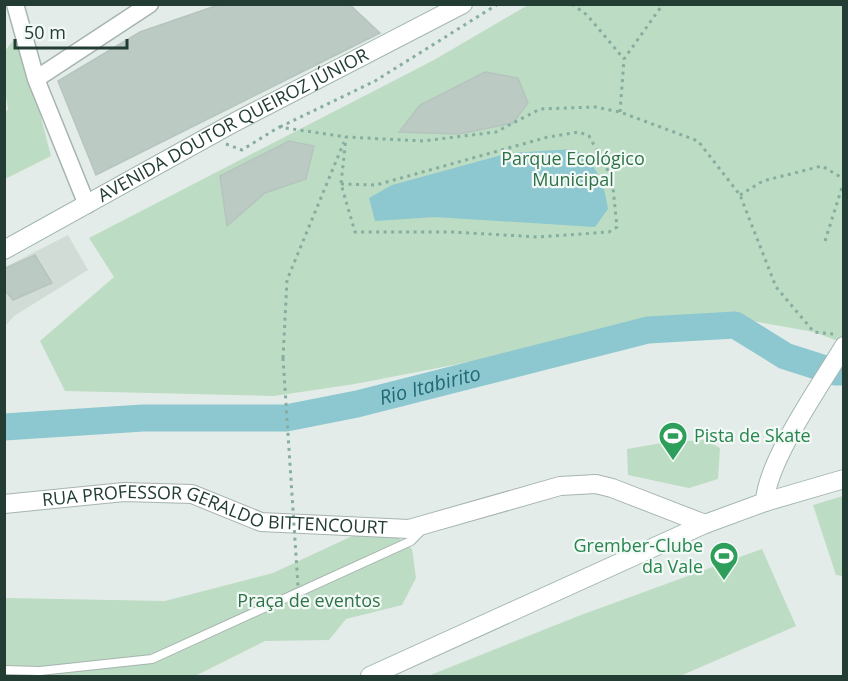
<svg xmlns="http://www.w3.org/2000/svg" width="848" height="681" font-family="'Open Sans',sans-serif">
<rect width="100%" height="100%" fill="#e3ece8"/>
<path fill="#d1dcd7" d="M68 235 88 270 14 316 5 326V267Z"/>
<path fill="#bddcc4" d="M528 5H843V343L814 332 736 318 646 323 515 353 355 384 274 396 65 391 40 341 114 277 89 238 434 60Z
M19 33 51 156 5 179V113L8 109 5 90 4 52Z
M705 440 720 448 718 479 689 488 628 475 627 449 668 442Z
M843 496H844L843 576 836 575 813 505Z
M380 523 412 549 416 578 402 605 346 619 329 640 265 641 195 676H5V598L165 601 273 573Z
M762 549 796 626 680 676H428L581 615Z"/>
<path fill="#8dc7cf" d="M574 149C597 164 604 182 608 209L595 227 435 217 375 221 369 198 392 185 509 153Z"/>
<g fill="none" stroke-linecap="round" stroke-linejoin="round">
<path stroke="#8dc7cf" stroke-width="27" id="s1" d="M4 427 143 418H286L357 404 648 330 735 325 785 356 835 372H844"/>
</g>
<path fill="#bbcac3" stroke="#b5c5be" stroke-width="1.5" d="M221 4H349L380 33 96 175 58 81 140 32Z
M485 72 518 78 528 103 513 123 459 134 399 132 420 105Z
M289 141 314 146 306 179 265 193 227 226 220 176Z
M35 255 52 283 13 300 4 289V269Z"/>
<g fill="none" stroke-linecap="round" stroke-linejoin="round">
<g stroke="#a6b4af" stroke-width="10">
<path id="service" d="M4 670 40 671 152 659 411 541 424 528"/>
</g>
<g stroke="#a6b4af" stroke-width="19">
<path id="minor" d="M15 4 36 79 87 205
M36 79 150 4"/>
</g>
<g stroke="#a6b4af" stroke-width="20">
<g id="tertiary">
<path id="s2" d="M4 504 124 492 192 494 261 522 409 529 560 486 596 484 612 488 705 524"/>
</g>
</g>
<g stroke="#a2b7af" stroke-width="20">
<g id="secondary">
<path id="s3" d="M4 250 235 122 463 4"/>
<path d="M765 502 844 479"/>
<path d="M370 676 705 524 765 502C766 462 822 383 844 346"/>
</g>
</g>
<path stroke="#85aea0" stroke-width="3" stroke-dasharray="3 4.5" stroke-linecap="butt" d="M572 4 587 15 624 59
M620 112 624 59 663 4
M280 127 375 81 498 4
M226 144 242 150 279 127 346 137 423 141 496 132 540 109 595 107 620 112 698 141 740 195 776 287 814 332 833 334
M341 184 376 185 548 137 579 132 589 136 612 178 617 227 609 232 538 237 452 232H355L341 184 346 137
M740 195 763 181 822 166 844 179
M825 241 844 181
M283 358 287 280 344 142"/>
<use href="#service" stroke="#fff" stroke-width="8"/>
<use href="#minor" stroke="#fff" stroke-width="16"/>
<use href="#tertiary" stroke="#fff" stroke-width="18"/>
<use href="#secondary" stroke="#fff" stroke-width="18"/>
<path stroke="#85aea0" stroke-width="3" stroke-dasharray="3 4.5" stroke-linecap="butt" d="M283 358 298 586"/>
</g>
<defs>
<g id="stadium-pin" transform="scale(1.5)"><path d="M0 17L-7.5 6A9.5 9.5 0 1 1 7.5 6Z" fill="#2e9e5b" stroke="#f3f9f6"/><path d="M0-5a6.5 5 0 1 0 0 10a6.5 5 0 1 0 0-10ZM-3.5-1.8h7v3.6h-7Z" fill="#fff"/></g>
</defs>
<g fill-rule="evenodd">
<use href="#stadium-pin" x="673" y="436"/>
<use href="#stadium-pin" x="724" y="556"/>
</g>
<g text-anchor="middle" stroke-width="4.5" stroke-linejoin="round" paint-order="stroke">
<g font-size="18" fill="#233d35" stroke="#f3f9f6">
<text dy="6" stroke="none"><textPath href="#s3" startOffset="261">AVENIDA DOUTOR QUEIROZ JÚNIOR</textPath></text>
<text dy="6" stroke="none"><textPath href="#s2" startOffset="214">RUA PROFESSOR GERALDO BITTENCOURT</textPath></text>
</g>
<g font-size="18" fill="#2f7247" stroke="#f3f9f6">
<text x="573" y="165">Parque Ecológico<tspan x="573" dy="21">Municipal</tspan></text>
<text x="309" y="607">Praça de eventos</text>
</g>
<g font-size="18" fill="#27864d" stroke="#f3f9f6" text-anchor="start">
<text x="694" y="442">Pista de Skate</text>
<text x="703" y="552" text-anchor="end">Grember-Clube<tspan x="703" dy="21">da Vale</tspan></text>
</g>
<g font-size="20" font-style="italic" fill="#206a76" stroke="#f3f9f6">
<text dy="7" stroke="none"><textPath href="#s1" startOffset="430">Rio Itabirito</textPath></text>
</g>
</g>
<rect width="848" height="681" fill="none" stroke="#233d35" stroke-width="12"/>
<path d="M15 39v9h112v-9" fill="none" stroke="#233d35" stroke-width="3"/>
<text x="24" y="39" font-size="18" fill="#233d35" stroke="#f3f9f6" stroke-width="4.5" paint-order="stroke">50 m</text>
</svg>
